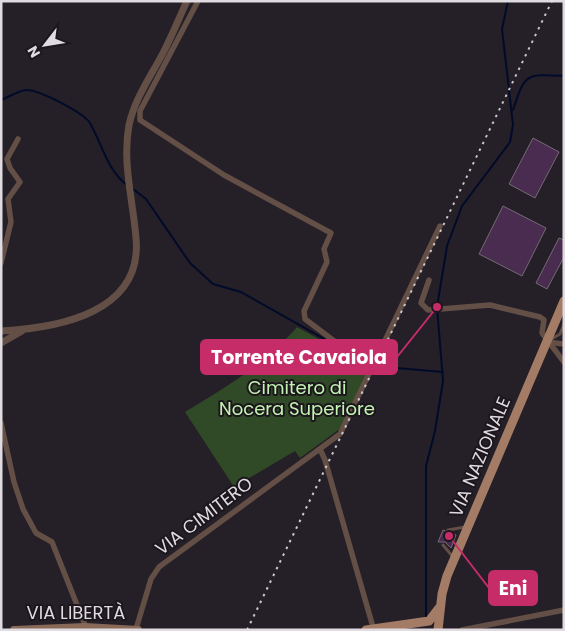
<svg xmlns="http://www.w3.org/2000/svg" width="565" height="631" font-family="Poppins,sans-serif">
<rect width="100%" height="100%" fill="#251f27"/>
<path fill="#304926" d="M297 327 366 365 368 371 341 428 300 458 295 451 234 487 185 412C227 386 264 365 297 327Z"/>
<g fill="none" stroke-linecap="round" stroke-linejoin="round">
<path stroke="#000b2a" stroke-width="2" d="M1 100C9 97 18 91 26 90 38 89 84 113 90 123 102 144 107 170 127 185
M513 110C525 73 526 74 564 76
M133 189 146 199 190 263 213 284 241 292 335 345
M384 367 443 372
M426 618V466L435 431 443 381 437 307 447 246 462 206 510 142 513 125 502 29 508 1"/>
</g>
<path fill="#492c4f" stroke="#736b74" d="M533 138 559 152 535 198 509 184Z
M503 206 546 228 522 276 479 254Z
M559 238 564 240V257L547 289 536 283Z
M443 530 456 535 451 548 445 542H438Z"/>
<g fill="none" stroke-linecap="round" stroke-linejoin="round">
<path stroke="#634f45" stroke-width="3" d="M550 340 560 334 564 324
M448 530 465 527
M443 545 453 557"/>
<path stroke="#634f45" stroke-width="5.5" d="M198 1 140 111V120L224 175 331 233 324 249 327 262 304 311 305 319 346 350 372 365
M1 263 11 222 8 199 20 182 10 168 7 159 18 139
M429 280 421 303 428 310 490 305 540 317 544 320 542 333 564 362
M547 342 564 344
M1 423 14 482 23 509 36 533 52 542 87 630
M320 449 325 460 373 627
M136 629 151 579 159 567 340 434 440 226
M462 630 564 610"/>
<path stroke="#634f45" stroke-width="7" d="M1 331C58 328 143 313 136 238 133 200 122 163 129 125 135 98 151 76 163 53 172 36 179 18 187 1
M1 343 22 331"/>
<path stroke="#886958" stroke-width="8" d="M14 630 85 627 138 630"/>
<path stroke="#a47c66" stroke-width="9" d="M366 630 429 621 439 608
M438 630 442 594 447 576 564 301"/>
<path stroke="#cac6cb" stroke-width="2" stroke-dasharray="2.5 5" stroke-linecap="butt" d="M247 630 552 1"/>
</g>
<g text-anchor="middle" stroke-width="4" stroke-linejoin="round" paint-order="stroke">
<g font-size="18" fill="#c3f3b2" stroke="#1c161d">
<text x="297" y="394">Cimitero di<tspan x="297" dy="21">Nocera Superiore</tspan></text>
</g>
<g font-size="18" fill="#dfdbe0" stroke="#1c161d">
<text transform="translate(480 457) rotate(-67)" y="6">VIA NAZIONALE</text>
<text transform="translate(204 516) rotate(-37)" y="6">VIA CIMITERO</text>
<text x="76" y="619">VIA LIBERTÀ</text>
</g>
</g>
<path fill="none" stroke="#c52c68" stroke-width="2" d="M437 307L397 357M449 536L489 588"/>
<g fill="#c52c68" stroke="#1c161d" stroke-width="2">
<circle cx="437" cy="307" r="5"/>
<circle cx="449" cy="536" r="5"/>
</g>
<g fill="#c52c68" stroke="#c52c68" stroke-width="2">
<rect x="201" y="340" width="196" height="34" rx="5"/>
<rect x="489" y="571" width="48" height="34" rx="5"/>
</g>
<g font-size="19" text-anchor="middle" font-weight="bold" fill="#fff">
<text x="299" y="364">Torrente Cavaiola</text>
<text x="513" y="595">Eni</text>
</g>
<rect width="565" height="631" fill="none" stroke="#dfdbe0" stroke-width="5"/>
<g transform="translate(45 45) rotate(239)" stroke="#1c161d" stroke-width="4" paint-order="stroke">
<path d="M0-4L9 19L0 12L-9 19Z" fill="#dfdbe0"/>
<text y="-8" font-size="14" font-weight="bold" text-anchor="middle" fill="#dfdbe0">N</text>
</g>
</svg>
